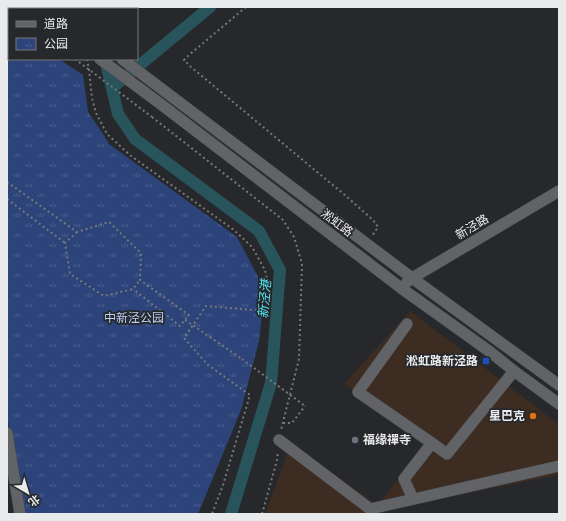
<svg xmlns="http://www.w3.org/2000/svg" width="566" height="521" font-family="Poppins,'Noto Sans SC',sans-serif">
<defs>
<pattern id="park-tufts" width="24" height="20" patternUnits="userSpaceOnUse"><rect width="24" height="20" fill="#2c447a"/><path d="M3 7l-1-3M5 7V3M7 7l1-3M15 17l-1-3M17 17v-4M19 17l1-3" fill="none" stroke="#4b5f8d"/></pattern>
</defs>
<rect width="100%" height="100%" fill="#27282b"/>
<path fill="#3c2c21" d="M410 311 559 424V475L362 514H265L291 444 378 505 427 442 344 384Z"/>
<path fill="url(#park-tufts)" d="M7 24 9 26V59H59L83 75 88 112 105 137 109 144 237 237 265 290 259 341 241 410 198 514H21L7 414Z"/>
<g fill="none" stroke-linecap="round" stroke-linejoin="round">
<path stroke="#28555b" stroke-width="12" d="M93 7V9
M105 59 118 114 135 139 259 231 280 270 271 383 231 514
M112 88 210 7"/>
<g stroke="#444547" stroke-width="12">
<path id="minor" d="M30 7 33 9
M53 7 56 9
M100 59 158 102 401 288 489 351 514 371 559 404
M122 59 412 278 559 385
M407 282 412 278 559 191
M407 324 358 392 432 443
M7 433 20 514
M279 440 370 509 559 466
M413 499 404 479 432 443 447 454 514 371"/>
</g>
<path stroke="#77787a" stroke-width="2" stroke-dasharray="2 3" stroke-linecap="butt" d="M77 7V9
M246 7 189 55 184 60 191 67 346 196 373 220 378 227 372 236
M7 11 9 12
M87 59 89 70 92 98 96 113 107 134 131 156 234 230 252 247 265 270 269 290 266 311 206 306 184 338 208 365 250 395 223 485 212 514
M152 117 283 220 294 237 302 264 299 359 281 430
M7 182 77 232 109 222 141 253 140 280 189 315 180 326 133 289
M7 199 65 243
M77 232 65 243 70 274 104 296 133 289 140 280
M185 320 242 359
M283 423H292L305 406
M262 514 277 460 278 452"/>
<use href="#minor" stroke="#616366" stroke-width="11"/>
<path stroke="#77787a" stroke-width="2" stroke-dasharray="2 3" stroke-linecap="butt" d="M75 59 152 117
M242 359 305 406"/>
</g>
<rect fill="#1a4fb4" stroke="#27282b" stroke-width="1.5" x="482" y="357" width="8" height="8" rx="2"/>
<circle fill="#e8710a" stroke="#27282b" stroke-width="1.5" cx="533" cy="416" r="4"/>
<circle fill="#6b7280" stroke="#27282b" stroke-width="1.5" cx="355" cy="440" r="4"/>
<g text-anchor="middle" stroke-width="3.5" stroke-linejoin="round" paint-order="stroke">
<g font-size="12" fill="#e9eaec" stroke="#27282b">
<text transform="translate(337 223) rotate(37)" y="4">淞虹路</text>
<text transform="translate(472 227) rotate(-31)" y="4">新泾路</text>
</g>
<g font-size="12" fill="#bacef8" stroke="#27282b">
<text x="134" y="322">中新泾公园</text>
</g>
<g font-size="12" font-weight="bold" fill="#e9eaec" stroke="#27282b" text-anchor="end">
<text x="478" y="365">淞虹路新泾路</text>
<text x="525" y="420">星巴克</text>
<text x="363" y="444" text-anchor="start">福缘禪寺</text>
</g>
<g font-size="13" font-style="italic" fill="#50e3f5" stroke="#27282b">
<text transform="translate(264 299) rotate(-85)" y="5">新泾港</text>
</g>
</g>
<rect width="566" height="521" fill="none" stroke="#e9eaec" stroke-width="16"/>
<rect x="8" y="8" width="130" height="52" fill="#27282b" stroke="#757678"/>
<rect x="16" y="21" width="20" height="6" fill="#616366" stroke="#757678"/>
<text x="44" y="28" font-size="12" fill="#e9eaec">道路</text>
<rect x="16" y="38" width="20" height="12" fill="url(#park-tufts)" stroke="#757678"/>
<text x="44" y="48" font-size="12" fill="#e9eaec">公园</text>
<g transform="translate(28 493) rotate(142)" stroke="#27282b" stroke-width="3" paint-order="stroke">
<path d="M0-3L7 15L0 10L-7 15Z" fill="#e9eaec"/>
<text y="-6" font-size="11" font-weight="bold" text-anchor="middle" fill="#e9eaec">北</text>
</g>
</svg>
